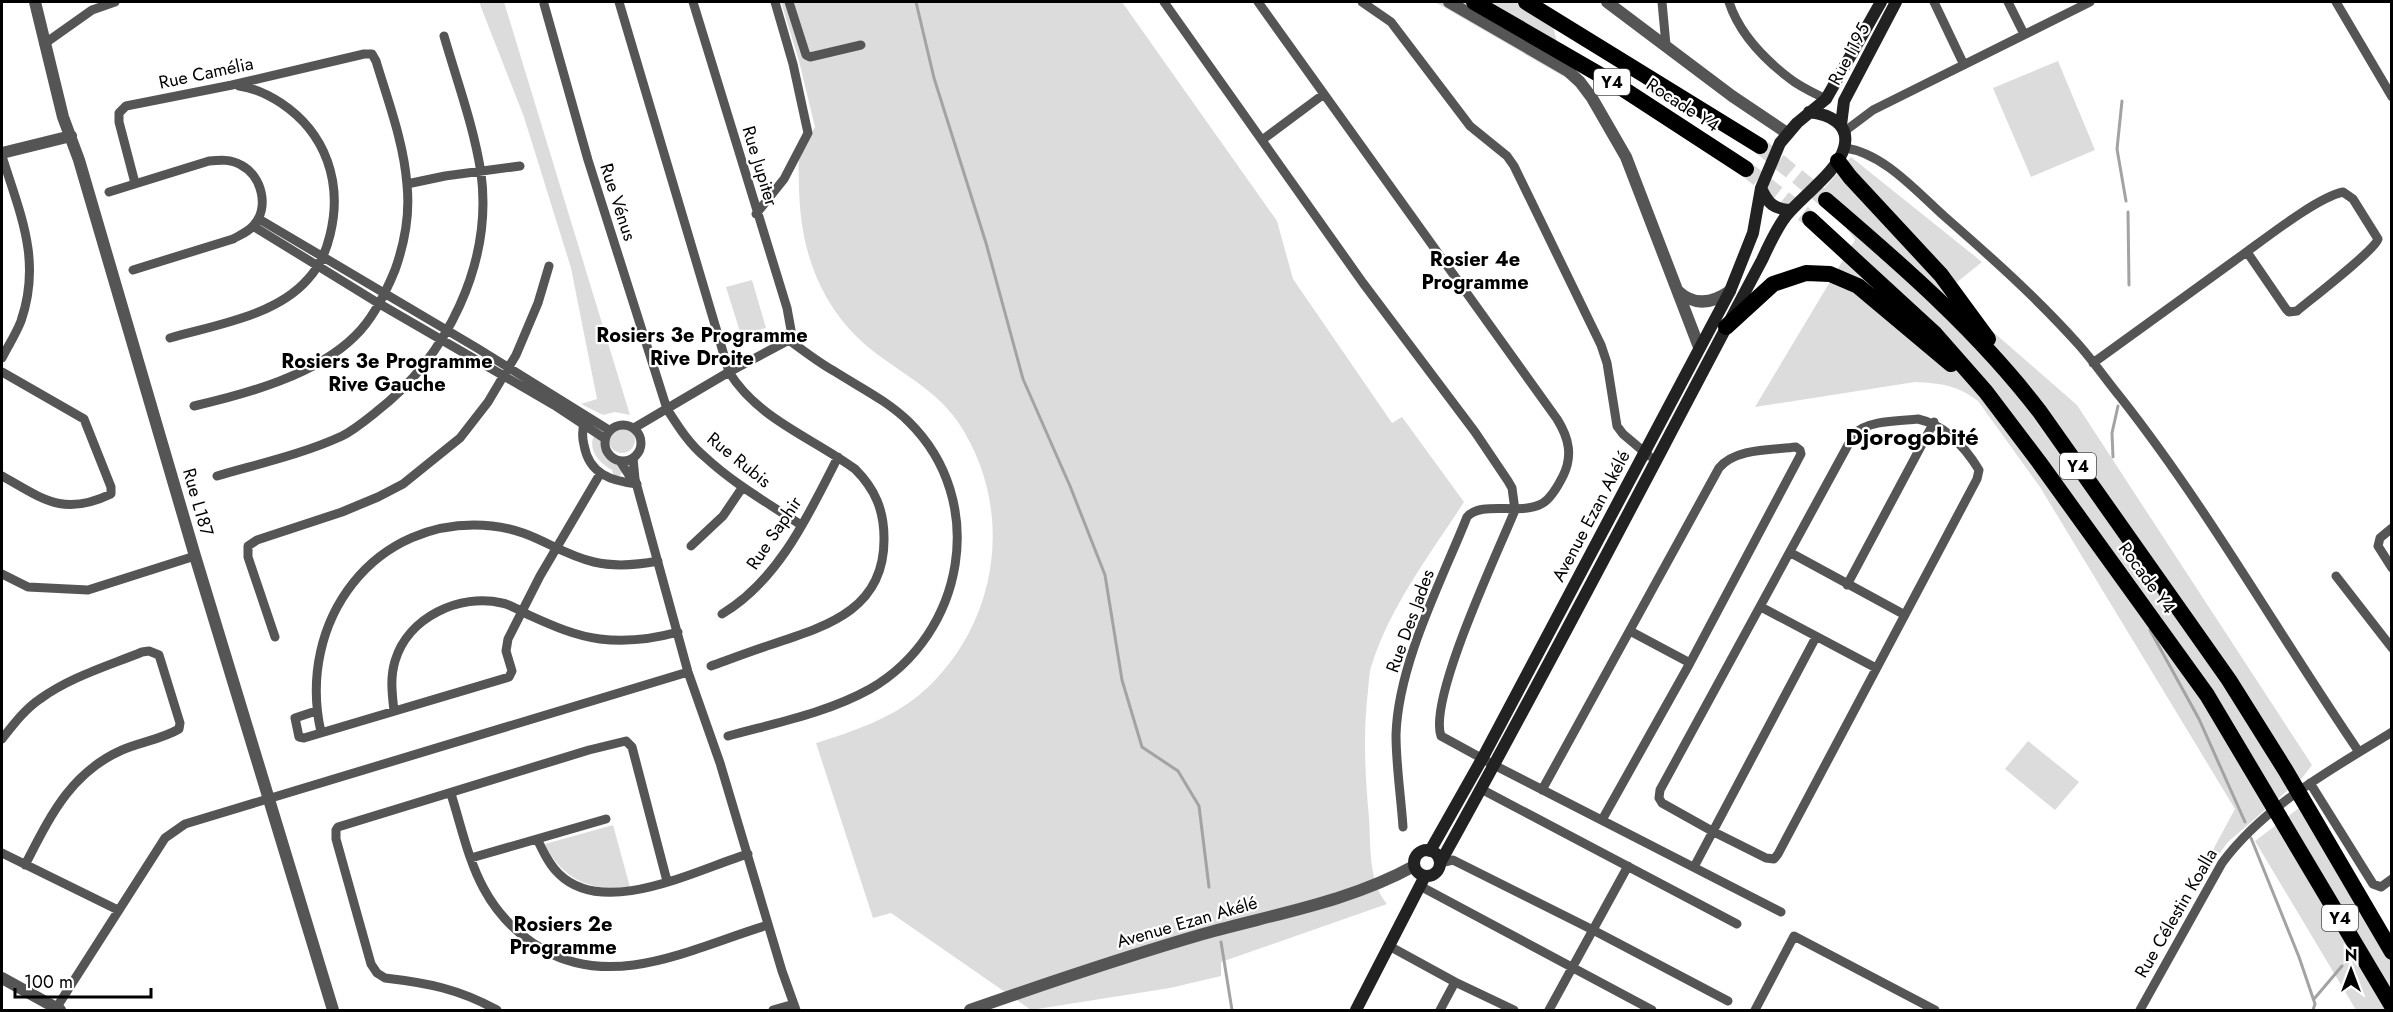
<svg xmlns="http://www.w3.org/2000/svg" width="2393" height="1012" font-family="Jost,sans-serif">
<rect width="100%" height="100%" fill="#fff"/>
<path fill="#dcdcdc" d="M479 2H504L630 415 615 412 603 415 581 404 597 399 571 268 524 117Z
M781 2H1122L1277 221 1293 279 1392 423 1402 417 1464 502C1431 553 1391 605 1372 664 1369 672 1369 682 1368 691 1363 733 1365 775 1369 818 1371 847 1368 881 1387 904L1221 962V976L1170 988 1031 1010 891 913 873 918 816 743C851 732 888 720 918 696 999 628 1017 510 958 422 932 384 890 369 858 338 816 297 800 244 799 187 799 178 798 168 799 160 801 149 810 137 815 127L799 61Z
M1435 2H1515L1553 26 1566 78Z
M2058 61 2095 150 2031 177 1993 88Z
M1851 157 1982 262 1946 291 2077 405 2312 765 2302 778 2228 842 2206 871 2202 870 2235 809 2040 487 1978 401C1958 385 1939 383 1915 382L1755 407 1855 240 1821 192Z
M752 280 766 328 741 335 726 287Z
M609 440a13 13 0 1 1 26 0a13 13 0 1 1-26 0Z
M593 437 600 439 605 452 623 471 618 478 614 477 612 470C600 463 589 453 593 437Z
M2028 741 2079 782 2055 810 2005 769Z
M2311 799 2391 943V1010H2356L2255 841Z
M613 825 630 887C593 893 561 879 545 844Z"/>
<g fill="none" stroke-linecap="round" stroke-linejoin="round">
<path stroke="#a3a3a3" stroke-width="3" d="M916 2 934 78 986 243 1023 379 1070 486 1105 575 1122 680 1142 747 1178 771 1199 806 1209 887
M2122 101 2117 149 2126 201
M2128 212 2129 285
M2113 457 2112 433 2118 406
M2150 630 2199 719 2245 822
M2251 838 2299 957 2315 1004 2313 1010
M1221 942 1232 1010
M2314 999 2342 966"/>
<path stroke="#d9d9d9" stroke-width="16" stroke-dasharray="16 8" stroke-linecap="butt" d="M1760 146 1826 200
M1746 169 1810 219"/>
<path stroke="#555" stroke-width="9" d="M619 2 729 372C758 419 811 437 855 469 875 489 884 510 884 538 885 607 831 625 776 643 754 650 733 658 711 666
M693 2 787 308 791 330 789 340
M789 2 806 55 810 57 861 45
M1164 2 1363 283 1475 432 1508 481 1512 488 1515 510C1498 552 1428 699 1441 736L1494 765 1781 912
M1258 2 1557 419C1569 438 1573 456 1563 476 1559 484 1551 498 1543 503 1522 516 1481 500 1467 517 1441 582 1398 664 1396 735 1396 765 1401 797 1403 827
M1362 2 1391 22 1470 126 1507 156 1514 166 1601 345 1607 363 1617 426 1623 434 1649 456
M1662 2 1666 45
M1729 2C1739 33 1763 58 1789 78 1800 87 1814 93 1826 99
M1934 2 1964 65
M2008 2 2024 34
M2336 2 2392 97
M544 4 588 160 667 409C678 426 689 444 705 457 734 484 768 503 801 525
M44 44 92 10 115 2
M1845 131 1873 110 2090 2
M1262 140 1324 94
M1845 148C1883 153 1916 191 1944 216 1991 257 2037 298 2079 345 2094 362 2107 381 2121 398 2209 510 2279 635 2359 752
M2 156C20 214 42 260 21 321 16 334 8 346 2 358
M135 183 119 122V113L126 106 232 85 364 54H372L376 61C388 101 404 143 407 185 410 214 405 242 395 270 386 292 373 319 355 336 316 375 246 394 194 406
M407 184 445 176 520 166
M109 192 209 161C220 160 231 159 241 165 262 176 270 208 253 226 248 232 240 235 233 239L133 270
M756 214 784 179 808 133 793 64 775 2
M259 219 477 348 609 430
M253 226 378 303 554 405 604 438
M170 338C215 325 276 316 308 279 320 266 326 252 330 235 343 183 326 133 281 103 267 94 255 88 239 86
M2093 363 2234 261C2260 243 2315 198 2343 192L2353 199 2378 239C2375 250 2310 300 2297 311L2289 312 2286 309 2247 252
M2 372 84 419 111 487V494C63 517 43 499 2 476
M1918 419C1945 425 1965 447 1979 470L1977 479 1778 854 1774 859 1766 858 1712 831 1662 803 1659 798 1660 790 1854 434C1869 420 1898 421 1918 419Z
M585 421C582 429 582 437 584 445 589 474 611 481 637 484
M605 443a18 18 0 1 1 36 0a18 18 0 1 1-36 0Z
M634 428 729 372 789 340
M633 458 635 479 688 672 720 763 782 971 796 1010
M620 461 629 475 635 479
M217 476C258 464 303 454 342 436 354 430 366 420 376 412 447 357 493 263 481 173 474 127 457 81 444 36
M2392 528 2380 538 2378 546 2392 568
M691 546 723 516 742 488
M1791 553 1905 615
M2 574 28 587 88 590 195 556
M2336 576 2392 648
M1847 585 1934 422
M1761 607 1876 668
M722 614C779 580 809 514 838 457
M1630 631 1690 663
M275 637 248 557V546L257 540 342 512 378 497 403 484 460 438 488 402 516 355 538 303 549 266
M316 711 295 718 299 737 304 738 509 677 512 671 506 651 508 639 540 576 600 474
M394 711C392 693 390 678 395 661 408 617 460 593 502 603 512 605 522 612 531 616 553 626 576 636 600 639 626 642 653 639 678 632
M321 732C296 622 374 514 492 526 534 530 556 553 594 562 615 567 637 565 658 561
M728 736C775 723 827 713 870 689 965 634 989 501 909 422 888 401 859 387 834 371 818 362 804 351 789 340
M2 739C13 725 25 709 40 699 70 677 108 666 142 652L149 651 159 655 180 723 179 729C162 739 141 742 122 750 70 773 50 817 25 865
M2310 783 2373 884 2381 887 2392 879
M1481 789 1737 924
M1542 790 1719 468C1735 448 1772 450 1796 447L1800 450 1801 454 1690 663 1602 820
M451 794C461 825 468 860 484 889 498 915 518 935 544 950 616 991 697 946 768 925
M537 839C543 851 549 865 559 874 605 919 698 869 748 854
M2 853 118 910
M471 858 606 819
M1440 863 1453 860 1593 930 1728 1001
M1694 867 1816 637
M1420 886 1652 1010
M1391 947 1455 982 1514 1010
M55 1010 165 838 185 824 688 672
M497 1010C459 989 428 983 385 978L377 973 371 964 336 839V830L338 827 589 750 626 741 632 747 667 881
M773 1010 794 1004
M1440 1010 1455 982
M1549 1010 1628 866
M1755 1010 1794 936 1935 1010
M2140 1010 2222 863C2265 805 2331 770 2392 732"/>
<path stroke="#555" stroke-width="12" d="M35 2 63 117 79 160 195 556 333 1010
M1449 2 1568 71 1580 82 1592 98 1626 157 1699 347
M1607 2 1732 96 1787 133
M2 153 71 136
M1678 291C1695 307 1713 303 1730 291
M2 978 60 1010
M970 1010C1047 983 1124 957 1203 934 1274 914 1349 902 1414 866"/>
<path stroke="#222" stroke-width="12" d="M1841 125 1844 101 1896 2
M1761 188C1768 204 1774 209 1791 210
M1414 863a13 13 0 1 1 26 0a13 13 0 1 1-26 0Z
M1430 851 1482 759 1730 291 1753 233 1761 188 1780 143 1797 123 1826 99 1881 2
M1440 863C1551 664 1655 461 1762 260 1769 245 1776 229 1786 216 1801 197 1838 171 1844 148 1851 124 1829 114 1809 112
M1356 1010 1425 876"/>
<path stroke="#000" stroke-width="16" d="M1474 2 1614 83 1746 169
M1526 2 1760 146
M1838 161 1850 177 1941 275 1988 339
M1826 200C1902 265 1979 332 2040 412L2229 680 2286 771 2392 952
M1810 219 1935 334 1986 392 2039 462 2207 695 2392 1006
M1726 327 1773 284 1806 273 1830 274 1858 286 1951 364"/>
</g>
<g text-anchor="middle" stroke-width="4.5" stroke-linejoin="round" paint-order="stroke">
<g fill="#fff" stroke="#4c4c4c" stroke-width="1.5">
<rect x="1594" y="69" width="36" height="26" rx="4.5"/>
<rect x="2060" y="453" width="36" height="26" rx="4.5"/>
<rect x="2322" y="905" width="36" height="26" rx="4.5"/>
</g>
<g font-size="16" font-weight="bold" fill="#000">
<text x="1612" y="88">Y4</text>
<text x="2078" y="472">Y4</text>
<text x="2340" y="924">Y4</text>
</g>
<g font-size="18" fill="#000" stroke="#fff">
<text transform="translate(1849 54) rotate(-62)" y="6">Rue I195</text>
<text transform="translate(206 73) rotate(-12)" y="6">Rue Camélia</text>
<text transform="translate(1683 105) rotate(33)" y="6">Rocade Y4</text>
<text transform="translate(760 166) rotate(73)" y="6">Rue Jupiter</text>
<text transform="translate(618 202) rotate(72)" y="6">Rue Vénus</text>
<text transform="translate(739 460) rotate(39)" y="6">Rue Rubis</text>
<text transform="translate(198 502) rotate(74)" y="6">Rue L187</text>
<text transform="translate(1591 516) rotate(-62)" y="6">Avenue Ezan Akélé</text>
<text transform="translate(774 533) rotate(-56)" y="6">Rue Saphir</text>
<text transform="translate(2147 578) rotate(54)" y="6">Rocade Y4</text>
<text transform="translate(1410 621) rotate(-70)" y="6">Rue Des Jades</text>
<text transform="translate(2176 913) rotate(-60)" y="6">Rue Célestin Koalla</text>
<text transform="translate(1187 922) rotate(-16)" y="6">Avenue Ezan Akélé</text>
</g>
<g font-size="20" font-weight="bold" fill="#000" stroke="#fff">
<text x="1475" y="266">Rosier 4e<tspan x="1475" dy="23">Programme</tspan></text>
<text x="702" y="342">Rosiers 3e Programme<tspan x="702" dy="23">Rive Droite</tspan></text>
<text x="387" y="368">Rosiers 3e Programme<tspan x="387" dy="23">Rive Gauche</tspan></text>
<text x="563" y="931">Rosiers 2e<tspan x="563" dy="23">Programme</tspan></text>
</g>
<g font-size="24" font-weight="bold" fill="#000" stroke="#fff">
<text x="1912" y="445">Djorogobité</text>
</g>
</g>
<rect width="2393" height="1012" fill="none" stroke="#000000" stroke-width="6"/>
<g transform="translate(2351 970)" stroke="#ffffff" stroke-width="4.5" paint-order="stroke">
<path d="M0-4.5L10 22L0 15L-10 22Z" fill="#000000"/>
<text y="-9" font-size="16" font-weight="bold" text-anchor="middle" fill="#000000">N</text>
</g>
<path d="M15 988v9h136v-9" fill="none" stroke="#000000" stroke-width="3"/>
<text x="24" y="988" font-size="18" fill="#000000" stroke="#ffffff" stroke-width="4.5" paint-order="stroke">100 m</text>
</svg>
